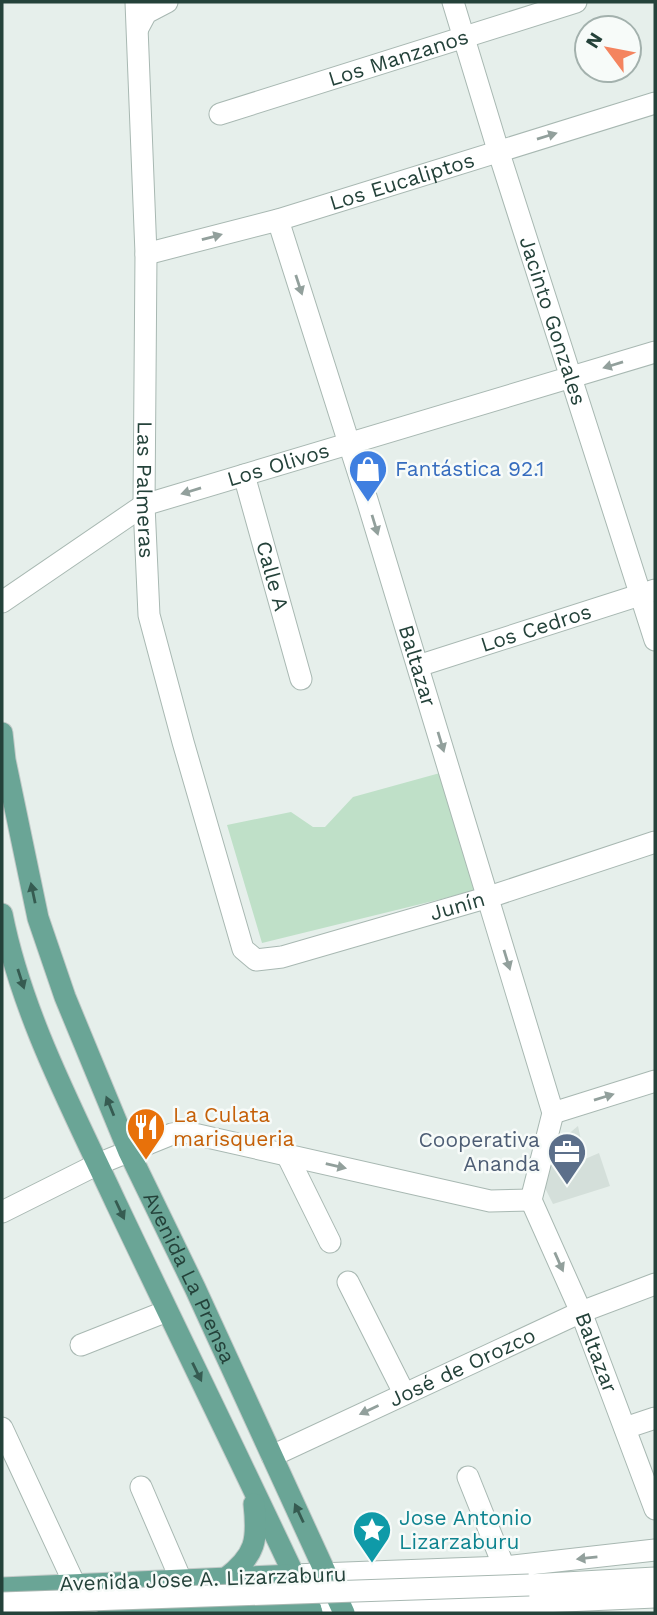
<svg xmlns="http://www.w3.org/2000/svg" width="657" height="1615" font-family="'Work Sans',sans-serif">
<rect width="100%" height="100%" fill="#e6efeb"/>
<path fill="#d4dfda" d="M578 1126 585 1159 599 1153 610 1186 553 1204 545 1188 554 1146Z"/>
<path fill="#bfe0c8" d="M440 773 478 890 262 943 227 825 291 812 313 827H325L353 797Z"/>
<g fill="none" stroke-linecap="round" stroke-linejoin="round">
<g stroke="#a8b8b2" stroke-width="23">
<g id="minor">
<path id="s1" d="M136 2 146 254 144 505 149 615 183 742 243 949 256 960 282 957 489 897 655 842"/>
<path id="s2" d="M453 2 498 150 655 640"/>
<path d="M138 28 146 13 167 2"/>
<path id="s3" d="M220 114 576 2"/>
<path id="s4" d="M278 220 368 503 553 1113"/>
<path id="s5" d="M146 254 278 220 655 103"/>
<path id="s6" d="M244 475 301 679"/>
<path id="s7" d="M2 602 144 505 655 352"/>
<path id="s8" d="M418 666 655 590"/>
<path d="M553 1113 655 1081"/>
<path d="M287 1155 330 1242"/>
<path id="s9" d="M531 1200 581 1312 655 1509"/>
<path d="M531 1200 553 1113"/>
<path d="M2 1212 98 1164 172 1134 185 1132 490 1201 531 1200"/>
<path d="M348 1282 404 1393"/>
<path d="M81 1345 167 1311"/>
<path d="M2 1428 75 1585"/>
<path d="M625 1428 655 1418"/>
<path id="s10" d="M272 1456 581 1312 655 1284"/>
<path d="M468 1477 504 1567"/>
<path d="M141 1487 181 1580"/>
</g>
</g>
<g stroke="#a8b8b2" stroke-width="23">
<path id="tertiary" d="M293 1575 504 1567 655 1550
M529 1585 655 1578
M311 1609 343 1611 655 1597"/>
</g>
<g stroke="#c2cac8" stroke-width="23">
<g id="primary">
<path id="s11" d="M2 733 5 760 38 918 65 997 129 1152 195 1288 344 1613"/>
<path d="M2 914C22 1015 73 1110 116 1203 181 1340 248 1476 312 1613"/>
<path d="M226 1578C256 1555 258 1540 254 1504"/>
<path d="M2 1588 293 1575"/>
<path d="M108 1613 311 1609"/>
</g>
</g>
<use href="#minor" stroke="#fff" stroke-width="21"/>
<use href="#tertiary" stroke="#fff" stroke-width="21"/>
<use href="#primary" stroke="#6aa596" stroke-width="21"/>
<g stroke="#a8b8b2" stroke-width="23" stroke-linecap="butt">
<path id="tertiary-bridge" d="M2 1603 529 1585"/>
</g>
<use href="#tertiary-bridge" stroke="#fff" stroke-width="21"/>
</g>
<defs><path id="oneway-solid" d="M-6-.8H1V-3.2L6.5 0L1 3.2V.8H-6Z" transform="scale(1.75)"/></defs>
<g fill="#92a09c">
<use href="#oneway-solid" transform="translate(547 136) rotate(-17)"/>
<use href="#oneway-solid" transform="translate(212 237) rotate(-15)"/>
<use href="#oneway-solid" transform="translate(299 285) rotate(72)"/>
<use href="#oneway-solid" transform="translate(613 365) rotate(163)"/>
<use href="#oneway-solid" transform="translate(191 491) rotate(163)"/>
<use href="#oneway-solid" transform="translate(375 525) rotate(73)"/>
<use href="#oneway-solid" transform="translate(441 742) rotate(73)"/>
<use href="#oneway-solid" transform="translate(507 960) rotate(73)"/>
<use href="#oneway-solid" transform="translate(604 1097) rotate(-17)"/>
<use href="#oneway-solid" transform="translate(336 1166) rotate(13)"/>
<use href="#oneway-solid" transform="translate(559 1262) rotate(66)"/>
<use href="#oneway-solid" transform="translate(369 1410) rotate(155)"/>
<use href="#oneway-solid" transform="translate(587 1558) rotate(174)"/>
</g>
<g fill="#365b51">
<use href="#oneway-solid" transform="translate(33 893) rotate(-102)"/>
<use href="#oneway-solid" transform="translate(21 979) rotate(72)"/>
<use href="#oneway-solid" transform="translate(110 1106) rotate(-112)"/>
<use href="#oneway-solid" transform="translate(120 1210) rotate(65)"/>
<use href="#oneway-solid" transform="translate(197 1372) rotate(64)"/>
<use href="#oneway-solid" transform="translate(299 1513) rotate(-115)"/>
</g>
<defs>
<g id="shop-pin" transform="scale(2.0125)"><path d="M0 17L-7.5 6A9.5 9.5 0 1 1 7.5 6Z" fill="#3f7fe0" stroke="#f7fbf9"/><path d="M-5-2.5h2.3a2.7 3.5 0 0 1 5.4 0H5L5.5 6h-11ZM-1.5-2.5h3a1.5 2.3 0 0 0-3 0Z" fill="#fff"/></g>
<g id="restaurant-pin" transform="scale(2.0125)"><path d="M0 17L-7.5 6A9.5 9.5 0 1 1 7.5 6Z" fill="#e8710a" stroke="#f7fbf9"/><path d="M-5-6h1v4h1v-4h1v4h1v-4h1v5L-1.5 .5V6h-2V.5L-5-1ZM5-6V6H3V1.5H1.5Q1.5-4 5-6Z" fill="#fff"/></g>
<g id="office-pin" transform="scale(2.0125)"><path d="M0 17L-7.5 6A9.5 9.5 0 1 1 7.5 6Z" fill="#5c6f8a" stroke="#f7fbf9"/><path d="M-6-3h4V-5.5h4V-3h4V5H-6ZM-1-4.5V-3h2v-1.5ZM-6 0V1H6V0Z" fill="#fff"/></g>
<g id="sight-pin" transform="scale(2.0125)"><path d="M0 17L-7.5 6A9.5 9.5 0 1 1 7.5 6Z" fill="#0f9aa8" stroke="#f7fbf9"/><path d="M0-6L1.8-2.2L6-1.7L2.9 1.2L3.7 5.4L0 3.3L-3.7 5.4L-2.9 1.2L-6-1.7L-1.8-2.2Z" fill="#fff"/></g>
</defs>
<g fill-rule="evenodd">
<use href="#shop-pin" x="368" y="469"/>
<use href="#restaurant-pin" x="146" y="1127"/>
<use href="#office-pin" x="567" y="1152"/>
<use href="#sight-pin" x="372" y="1530"/>
</g>
<g text-anchor="middle" stroke-width="5" stroke-linejoin="round" paint-order="stroke">
<g font-size="21" fill="#24423a" stroke="#f7fbf9">
<text dy="7" stroke="none"><textPath href="#s3" startOffset="187">Los Manzanos</textPath></text>
<text dy="7" stroke="none"><textPath href="#s5" startOffset="266">Los Eucaliptos</textPath></text>
<text dy="7" stroke="none"><textPath href="#s2" startOffset="334">Jacinto Gonzales</textPath></text>
<text dy="7" stroke="none"><textPath href="#s7" startOffset="312">Los Olivos</textPath></text>
<text dy="7" stroke="none"><textPath href="#s1" startOffset="488">Las Palmeras</textPath></text>
<text dy="7" stroke="none"><textPath href="#s6" startOffset="105">Calle A</textPath></text>
<text dy="7" stroke="none"><textPath href="#s8" startOffset="124">Los Cedros</textPath></text>
<text dy="7" stroke="none"><textPath href="#s4" startOffset="467">Baltazar</textPath></text>
<text dy="7" stroke="none"><textPath href="#s1" startOffset="1186">Junín</textPath></text>
<text dy="7" stroke="none"><textPath href="#s11" startOffset="579">Avenida La Prensa</textPath></text>
<text dy="7" stroke="none"><textPath href="#s9" startOffset="166">Baltazar</textPath></text>
<text dy="7" stroke="none"><textPath href="#s10" startOffset="210">José de Orozco</textPath></text>
<text transform="translate(203 1579) rotate(-2)" y="7">Avenida Jose A. Lizarzaburu</text>
</g>
<g font-size="21" fill="#366cbe" stroke="#f7fbf9" text-anchor="start">
<text x="395" y="476">Fantástica 92.1</text>
</g>
<g font-size="21" fill="#c56008" stroke="#f7fbf9" text-anchor="start">
<text x="173" y="1122">La Culata<tspan x="173" dy="24">marisqueria</tspan></text>
</g>
<g font-size="21" fill="#4e5e75" stroke="#f7fbf9" text-anchor="end">
<text x="540" y="1147">Cooperativa<tspan x="540" dy="24">Ananda</tspan></text>
</g>
<g font-size="21" fill="#0d838f" stroke="#f7fbf9" text-anchor="start">
<text x="399" y="1525">Jose Antonio<tspan x="399" dy="24">Lizarzaburu</tspan></text>
</g>
</g>
<rect width="657" height="1615" fill="none" stroke="#24423a" stroke-width="7"/>
<g transform="translate(608 49) rotate(302)"><circle r="33" fill="#f7fbf9" stroke="#a3b1ad" stroke-width="2"/>
<path d="M0-5L12 26L0 18L-12 26Z" fill="#f4845f"/>
<text y="-10" font-size="19" font-weight="bold" text-anchor="middle" fill="#24423a">N</text>
</g>
</svg>
